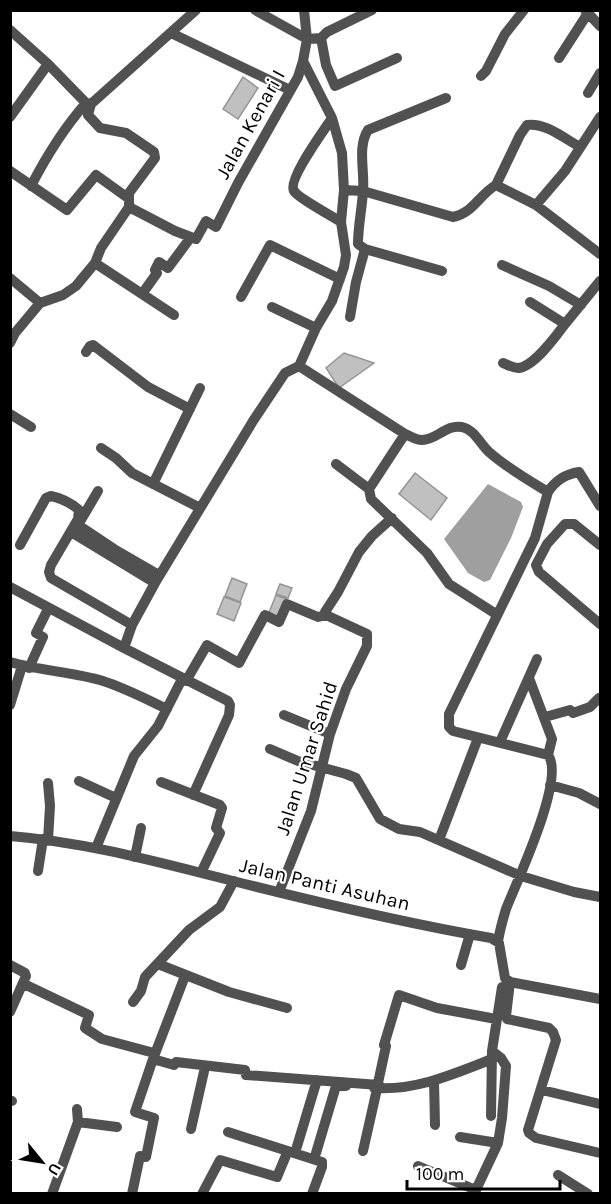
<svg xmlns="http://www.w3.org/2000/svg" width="611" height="1204" font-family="Karla,sans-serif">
<rect width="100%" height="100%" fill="#fff"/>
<path fill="#9f9f9f" d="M488 484 521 502 523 507 511 538 490 580 484 582 468 573 444 539Z"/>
<path fill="#c0c0c0" stroke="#959595" stroke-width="1.5" d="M243 77 258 88 238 119 223 109Z
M344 353 374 363 339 388 326 368Z
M415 473 447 498 431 520 399 494Z
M232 578 247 584 240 602 225 596Z
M280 584 292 588 288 598 276 594Z
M276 595 286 599 279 619 268 615Z
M224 597 241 603 234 621 217 614Z"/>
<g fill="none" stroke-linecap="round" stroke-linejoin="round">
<path stroke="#515151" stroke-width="10" d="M255 10 307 39 321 38 327 32 372 10
M585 10 600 26
M10 30 48 64 86 103 91 104 196 10
M171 33 290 90
M321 38 326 65 335 86 397 58
M559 58 588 13
M481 76 486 71 505 34 524 10
M588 93 600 73
M10 117 48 64
M332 118C325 129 287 180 294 191 299 199 331 215 341 222
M10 171 67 210 96 175 128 198
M496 185 520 135 527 125C545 122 565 139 580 147
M31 186C47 155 63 129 86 103
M344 190 363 191 453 217C472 214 480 194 496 185L536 205 600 254
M536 205 565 171 600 117
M129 207 175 231 196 239 206 221 216 227 238 183 298 77 303 61
M95 263 174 315
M502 265 549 286 581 305
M442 271 365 249 358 244C358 226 362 209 363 191 365 172 357 147 368 130L446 98
M10 278 40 303
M142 294 157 273 155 270 159 262 168 268 191 237
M241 297 270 245 340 279
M530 302 565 324 600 281
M272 307 316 328
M350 317 356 282 365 249
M10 343 15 333 40 303 63 295 76 286 95 263 101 248 129 207V193L155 158 154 152 126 133 100 128 88 115 91 104
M86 352 90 346 93 345 148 387 190 409
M503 363C508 365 513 368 518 368 534 367 556 336 565 324
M299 366 316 328 332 301 344 267 346 255 341 222 344 190 342 153 332 118 303 61 307 39 304 10
M299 366 405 434C410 436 416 440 422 440 437 440 446 424 462 427 475 430 480 444 489 452 507 468 528 480 548 492
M10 414 31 427
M405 434 369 489 371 499 427 553 449 584 496 614
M101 448 116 458 132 473 200 508
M336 464 369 489
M153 484 200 388
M98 491 78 525 114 549 159 575
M71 532 155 583
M20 545 46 498 51 496C61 498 71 503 79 510L78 519 51 565 49 572 51 578 132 625
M600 545 574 524H565L547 544 536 565 539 572 600 624
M10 587 124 648
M326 615 325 612 338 592 359 552 372 536 392 518
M10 662C41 671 73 672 103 681 125 688 146 699 167 709
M29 668 43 637 36 633 48 609
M529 678 552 739 548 755
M186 681 207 645 239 663 265 615 279 622 287 604 318 617 326 615 367 634V646L346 689 330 734 311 811 279 892
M10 705 22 666
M284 715 330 734
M545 717 570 710 573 713 590 707 599 698 600 699
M500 742 537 659
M270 749 298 761 346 774 356 778 380 819 399 829 420 832 521 876 574 892 600 897
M79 781 116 798
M161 782 220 805 222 808 216 828 220 833 201 873
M550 785 579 793 600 804
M193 795 229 715 230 705 228 701 124 648 132 625 155 583 253 421 285 373 299 366
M10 836C85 842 157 862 229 880 316 902 403 923 491 938L499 943 505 978 510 982 600 999
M48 840 50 806 48 783
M439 840 478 738
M96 848 134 756 158 726 182 679
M135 857 141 828
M38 871 43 839
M498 941C500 930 503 919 506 909 517 881 566 778 548 755L453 731 449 727V714L535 538 548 492C555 481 566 474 579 472L600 506
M158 964 229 992 287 1008
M10 965 25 973 26 976 10 1012
M461 965 470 934
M510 982 506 1016 507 1019 549 1028 553 1032 556 1040 528 1130 529 1133 536 1138 600 1153
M24 984 89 1015 85 1028 102 1039 154 1053
M133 1002 141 991 145 977 189 930 220 907 234 881
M153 1059 185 976
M434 1081 435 1125
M374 1088C415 1091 454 1074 492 1059
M381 1088 378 1083 386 1046 384 1045 399 995 437 1008 496 1019
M542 1090 600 1104
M10 1101H12
M491 1116 492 1051 502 987
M78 1122 117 1127
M191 1129 205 1067
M228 1132 322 1162V1167L312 1194
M460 1137 498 1143
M363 1151 377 1089
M295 1153 317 1080
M316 1153 336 1086H346
M418 1166 476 1190
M558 1175 588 1194
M52 1194 78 1122 77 1109
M132 1194 140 1156 146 1157 154 1118 135 1112 153 1059 174 1065 176 1062 245 1070 246 1075 379 1085
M202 1194 220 1160 277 1177 287 1153
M474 1194 498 1143 502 1118 506 1066 501 1058 492 1051"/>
</g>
<g text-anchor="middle" stroke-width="4.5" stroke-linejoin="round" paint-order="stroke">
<g font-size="20" fill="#000" stroke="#fff">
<text transform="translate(250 124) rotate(-61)" y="7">Jalan Kenari I</text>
<text transform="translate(306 758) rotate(-72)" y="7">Jalan Umar Sahid</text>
<text transform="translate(325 884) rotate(13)" y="7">Jalan Panti Asuhan</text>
</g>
</g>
<rect width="611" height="1204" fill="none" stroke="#000000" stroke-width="24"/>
<g transform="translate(42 1162) rotate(120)" stroke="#ffffff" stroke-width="4.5" paint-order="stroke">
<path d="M0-4.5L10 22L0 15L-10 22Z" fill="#000000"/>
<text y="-9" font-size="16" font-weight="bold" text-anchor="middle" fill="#000000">U</text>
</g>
<path d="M407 1180v9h153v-9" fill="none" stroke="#000000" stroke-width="3"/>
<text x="416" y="1180" font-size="18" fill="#000000" stroke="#ffffff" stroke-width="4.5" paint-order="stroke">100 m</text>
</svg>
